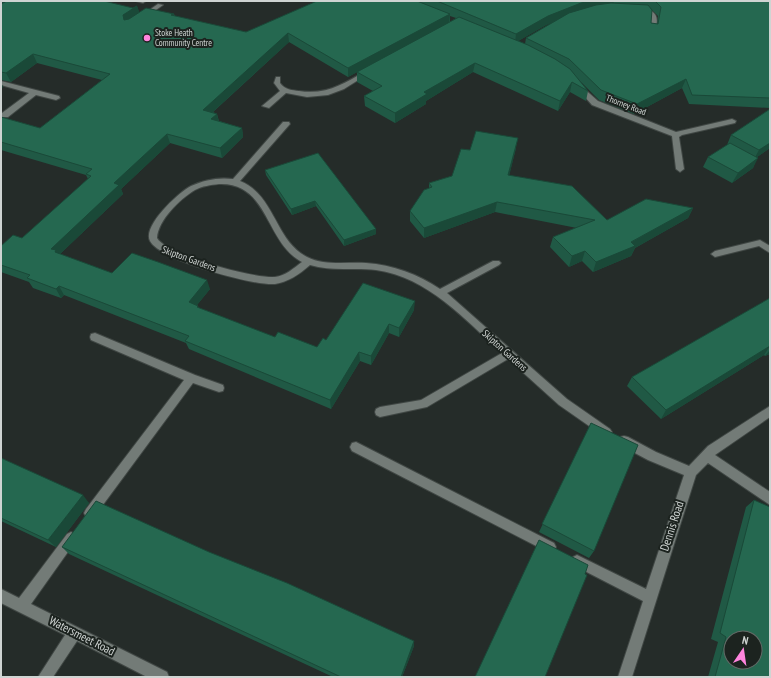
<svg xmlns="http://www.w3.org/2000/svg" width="771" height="678" font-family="'PT Sans Narrow',sans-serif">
<rect width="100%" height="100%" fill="#252c29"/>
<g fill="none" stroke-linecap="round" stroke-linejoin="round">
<g stroke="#404744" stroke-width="2">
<path id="minor" d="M136 1H146L143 3Z
M158 4 163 5 146 17H142V15Z
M638 7C655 9 661 16 654 32L649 31 650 15 646 12 636 10V8Z
M366 71 371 72 344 89 328 95 307 97 286 93 269 108 262 106 280 91 274 83 276 77H280V83C285 90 292 90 299 91 327 95 343 84 366 71Z
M1 81 59 96 60 98 56 100 36 95 8 117H2V113L29 93 1 85Z
M577 86H581L598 101 676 132 732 119 736 121 735 123 682 135 679 137 684 169 680 172 676 169 672 136 592 105 577 88Z
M283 122H289L290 124 240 181C275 195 275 241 307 257 325 266 346 262 366 263 393 265 418 274 440 289L493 261H499L501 263 499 265 447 293 567 399 610 429 612 432 610 435 606 437 602 435 559 405 508 359 427 407 380 417 376 415 375 412 376 409 380 407 421 400 502 353C465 320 428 277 376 270 354 267 332 272 310 265 300 274 288 282 275 284 253 286 160 260 150 241 142 226 179 192 191 186 204 180 219 177 233 179ZM219 184C269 182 265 243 302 262 294 268 285 276 275 277 255 279 166 255 157 238 158 220 180 199 195 190 202 186 211 185 219 184Z
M760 240 770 246V253L759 246 715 257 711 254 715 251Z
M95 333 195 375 223 385 224 388 223 391 219 392 193 383 94 517 90 519 86 517 84 513 86 509 184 380 91 340 90 337 91 334Z
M770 406V417L715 455 770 492V505L708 463 696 475 632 677H618L643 601 573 565 571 561 573 557 577 555 646 589 684 475 648 460 620 445 618 441 620 437 624 436 628 437 656 452 689 466 708 446Z
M356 442 554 543 556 547 554 551 550 553 546 551 352 451 350 447 352 443Z
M71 532 75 534 77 538 75 542 31 604 167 672 169 677H147L77 641 53 677H38L65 635 1 603V589L19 598 67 534Z"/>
</g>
<use href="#minor" fill="#737b77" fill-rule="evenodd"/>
</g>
<path fill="#205945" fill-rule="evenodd" d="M1 1 133 8 137 6 139 12 174 14 175 16 246 32 317 1H770V108L689 104 682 88 634 114 599 100 579 80 588 91 586 101 570 92 558 111 473 72 426 101V104L395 123 365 106 364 96 373 91 357 82V72L348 77 289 42 213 112 217 114 219 121 242 128 243 137 222 158 170 143 121 189 123 194 60 254 112 273 210 289 197 305 198 306 199 308 275 337 317 347 326 340 414 310 399 337 389 333 371 365 360 361 331 409 189 349 186 343 64 295 61 298 33 288 29 282 1 272V246L22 238 88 179 86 175 1 150V117L40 128 102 80 37 63 11 82 1 80ZM650 8 658 16 657 24 651 23ZM450 16 456 18 450 22ZM553 22 526 38 525 44 518 41 546 25Z
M770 109V148L757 157 753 168 732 183 703 167 708 157 727 145 731 135Z
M516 148 509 175 607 220 693 208 688 218 635 248 631 256 593 272 582 261 569 267 550 247 553 237 577 228 495 212 424 238 410 221V211L429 188V183L452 176 470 150Z
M265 170 376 229V234L344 246 316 206 292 215 266 175Z
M770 298V354L765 356 764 355 661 419 627 386 632 377Z
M591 423 594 551 589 558 539 532Z
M1 458 89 503 56 547 1 521Z
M754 500 770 677H708L718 642 711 639 746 507Z
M62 547 414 646 402 677H333L69 554Z"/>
<path fill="#1a4938" d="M1 1H13L1 7Z
M590 1H614L613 5 579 11 546 25 515 43 516 34 548 16 581 3Z
M137 6 140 14 126 24 124 20 123 15Z
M450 14 449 23 348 77V68Z
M288 33 289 42 205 119 203 110Z
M33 54 37 63 11 82 6 73Z
M475 63 473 72 426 101V104L395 123V113L424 92Z
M686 79 682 88 634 114 637 104Z
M1 82 3 87 1 89Z
M572 82 570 92 558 111 560 101Z
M217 114 219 123 211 119Z
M242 128 243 137 222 158 220 148Z
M167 134 170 143 121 189 123 194 59 255 51 249 114 183Z
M518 138 516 148 507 185 508 175Z
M770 143V148L754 159 759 150Z
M758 158 753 168 732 183 738 173Z
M315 201 316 206 292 215 291 209Z
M497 202 495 212 424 238V228Z
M693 208 688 218 635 248 631 256 593 272 596 262Z
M376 229V234L344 246V240Z
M585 251 582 261 569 267 572 256Z
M207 280 210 289 192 311 189 302Z
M59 286 64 295 61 298 56 289Z
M415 301 414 310 399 337V328Z
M389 324V333L371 365V356Z
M770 346 764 355 661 419 666 410Z
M770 350V354L765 356Z
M359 352 360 361 331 409 330 400Z
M83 495 89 503 56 547 48 540Z
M414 641V646L402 677H401Z"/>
<path fill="#256850" stroke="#1a4938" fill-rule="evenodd" d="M7 1H104L133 8 137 6 123 15 124 20 129 19 146 8 174 14 171 15 246 32 317 1H417L450 14 348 68 288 33 203 110 217 114 211 119 242 128 220 148 167 134 114 183 119 185 51 249 56 250 55 252 112 273 132 253 158 262 207 280 189 302 198 306 197 307 275 337 278 332 317 347 323 338 326 340 363 283 415 301 399 328 389 324 371 356 359 352 330 400 185 341 189 336 59 286 56 289 27 278 30 275 1 265V246L13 235 22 238 91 176 86 174 92 169 1 142V117L40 128 110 74 33 54 6 73 1 72V4Z
M437 1H590L581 3 548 16 516 34Z
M655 1H770V98L692 95 686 79 637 104 601 90 569 59 526 38 569 13 596 5 611 3 648 5 652 10 651 23 658 24 661 7Z
M459 17 528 45 555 59 570 69 588 91 572 82 560 101 475 63 424 92 427 94 395 113 364 96 382 86 357 72Z
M770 109V143L759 150 731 135Z
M476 131 518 138 508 175 572 186 607 220 646 199 693 208 631 242 635 246 596 262 585 251 572 256 553 237 595 220 497 202 424 228 410 211 424 190 432 187 429 183 452 176 461 149 470 150Z
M730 143 758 158 738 173 708 157Z
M318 153 376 229 344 240 315 201 291 209 265 170Z
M770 298V346L666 410 632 377Z
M591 423 638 445 594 551 542 524Z
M1 458 83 495 48 540 1 518Z
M754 500 770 507V677H715L726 637 720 633ZM731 638H755V662H731Z
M96 501 209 552 287 583 414 641 401 677H341L62 547Z
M539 540 588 565 585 574 587 575 545 677H475Z"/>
<circle fill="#ff85de" stroke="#1c231f" stroke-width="1.5" cx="147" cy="38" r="4"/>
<g text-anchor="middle" stroke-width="4" stroke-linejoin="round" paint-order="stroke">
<g font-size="9" fill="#cfd4d2" stroke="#1c231f" text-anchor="start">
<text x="155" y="36">Stoke Heath<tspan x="155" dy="10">Community Centre</tspan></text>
</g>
<g font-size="9" fill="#cfd4d2" stroke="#1c231f">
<text transform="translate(626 105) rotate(21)" y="3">Thorney Road</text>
</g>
<g font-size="10" fill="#cfd4d2" stroke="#1c231f">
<text transform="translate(189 258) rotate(20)" y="4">Skipton Gardens</text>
<text transform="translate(505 350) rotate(42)" y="4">Skipton Gardens</text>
</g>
<g font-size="12" fill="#cfd4d2" stroke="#1c231f">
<text transform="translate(672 526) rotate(-72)" y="4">Dennis Road</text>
<text transform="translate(82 636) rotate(27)" y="4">Watersmeet Road</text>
</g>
</g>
<rect width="771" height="678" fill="none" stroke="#cfd4d2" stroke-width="4"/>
<g transform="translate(743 650) rotate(13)"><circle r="19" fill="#1c231f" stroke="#646a67"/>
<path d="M0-3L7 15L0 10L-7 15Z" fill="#ff85de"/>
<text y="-6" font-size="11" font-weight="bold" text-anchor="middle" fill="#cfd4d2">N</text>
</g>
</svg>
